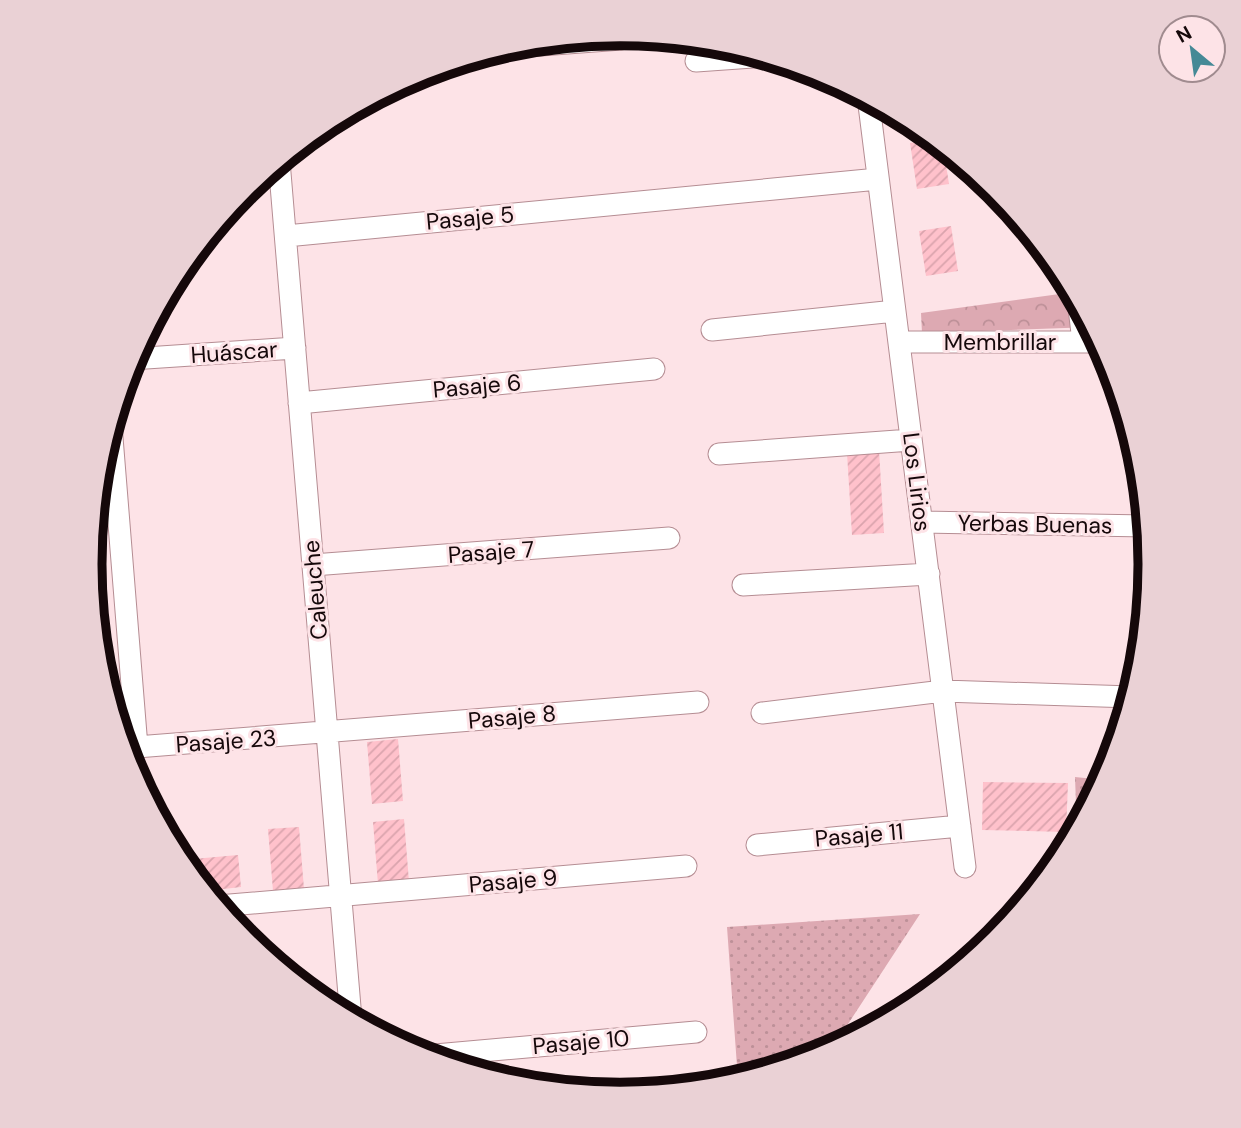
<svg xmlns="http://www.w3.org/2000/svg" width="1241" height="1128" font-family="'DM Sans',sans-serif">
<defs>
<pattern id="grass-dots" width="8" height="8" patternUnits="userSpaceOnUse" patternTransform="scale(1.75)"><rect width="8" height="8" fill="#dda9b2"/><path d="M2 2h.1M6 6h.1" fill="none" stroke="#bd9098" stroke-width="1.8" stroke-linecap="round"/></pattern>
<pattern id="forest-crowns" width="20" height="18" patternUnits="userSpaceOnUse" patternTransform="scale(1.75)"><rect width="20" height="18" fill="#dda9b2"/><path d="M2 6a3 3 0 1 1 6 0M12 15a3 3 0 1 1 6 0" fill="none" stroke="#bd9098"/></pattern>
<pattern id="building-hatch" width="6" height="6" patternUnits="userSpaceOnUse" patternTransform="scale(1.75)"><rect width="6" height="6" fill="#ffc1cb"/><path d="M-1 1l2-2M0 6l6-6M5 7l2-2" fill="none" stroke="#daa4ad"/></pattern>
</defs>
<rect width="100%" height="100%" fill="#fde3e7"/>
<path fill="url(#grass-dots)" d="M1075 777 1104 780 1077 831Z
M920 914 831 1050 738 1080 727 927Z"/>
<path fill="url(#forest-crowns)" d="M1074 292 1093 327 922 333 921 313Z"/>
<path fill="url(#building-hatch)" d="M936 139 943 145 949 184 917 189 910 143Z
M951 226 958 271 926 276 919 231Z
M879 450 884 533 852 535 847 453Z
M398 739 403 801 372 804 367 742Z
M983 782 1068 783 1066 832 982 830Z
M404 819 409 882 378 884 373 822Z
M299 827 304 889 273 891 268 829Z
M238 855 241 887 206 891 183 863 182 860Z"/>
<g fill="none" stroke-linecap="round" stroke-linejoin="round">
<g stroke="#b58d93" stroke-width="23">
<path id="street" d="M502 48 621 39
M696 61 766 56
M868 97 965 867
M279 161 351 1019
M286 236 878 179
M1078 299 1083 342
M712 330 895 311
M899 342H1101
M131 359 295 348
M299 403 654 369
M111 425 137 747
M719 454 911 440
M922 522 1147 526
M313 565 669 538
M743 585 929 574
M762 713 943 691 1132 697
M124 748 698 702
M757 845 960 826
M218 906 686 866
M424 1056 696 1032"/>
</g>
<use href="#street" stroke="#fff" stroke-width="21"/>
</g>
<g text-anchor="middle" stroke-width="6" stroke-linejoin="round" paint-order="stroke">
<g font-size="23" fill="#15080a" stroke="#fde3e7">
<text transform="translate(470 218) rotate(-5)" y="8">Pasaje 5</text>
<text x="1000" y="350">Membrillar</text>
<text transform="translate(234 352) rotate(-4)" y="8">Huáscar</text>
<text transform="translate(477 386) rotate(-5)" y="8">Pasaje 6</text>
<text transform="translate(917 482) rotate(83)" y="8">Los Lirios</text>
<text transform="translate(1035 524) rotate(1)" y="8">Yerbas Buenas</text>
<text transform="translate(491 552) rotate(-4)" y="8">Pasaje 7</text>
<text transform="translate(315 590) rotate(-95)" y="8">Caleuche</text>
<text transform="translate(512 717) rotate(-5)" y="8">Pasaje 8</text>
<text transform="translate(226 741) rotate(-4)" y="8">Pasaje 23</text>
<text transform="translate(859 835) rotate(-5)" y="8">Pasaje 11</text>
<text transform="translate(513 881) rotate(-5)" y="8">Pasaje 9</text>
<text transform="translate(581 1042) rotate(-5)" y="8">Pasaje 10</text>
</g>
</g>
<path d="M0 0H1241V1128H0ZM102 564a518 518 0 1 1 1036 0a518 518 0 1 1-1036 0Z" fill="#ead1d5" fill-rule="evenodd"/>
<path fill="none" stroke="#15080a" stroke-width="9" d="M102 564a518 518 0 1 1 1036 0a518 518 0 1 1-1036 0Z"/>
<g transform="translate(1192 49) rotate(331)"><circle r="33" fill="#fde3e7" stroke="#a08b8f" stroke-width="2"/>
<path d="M0-5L12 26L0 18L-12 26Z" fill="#458996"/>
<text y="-10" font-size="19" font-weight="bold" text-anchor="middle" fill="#15080a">N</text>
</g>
</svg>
